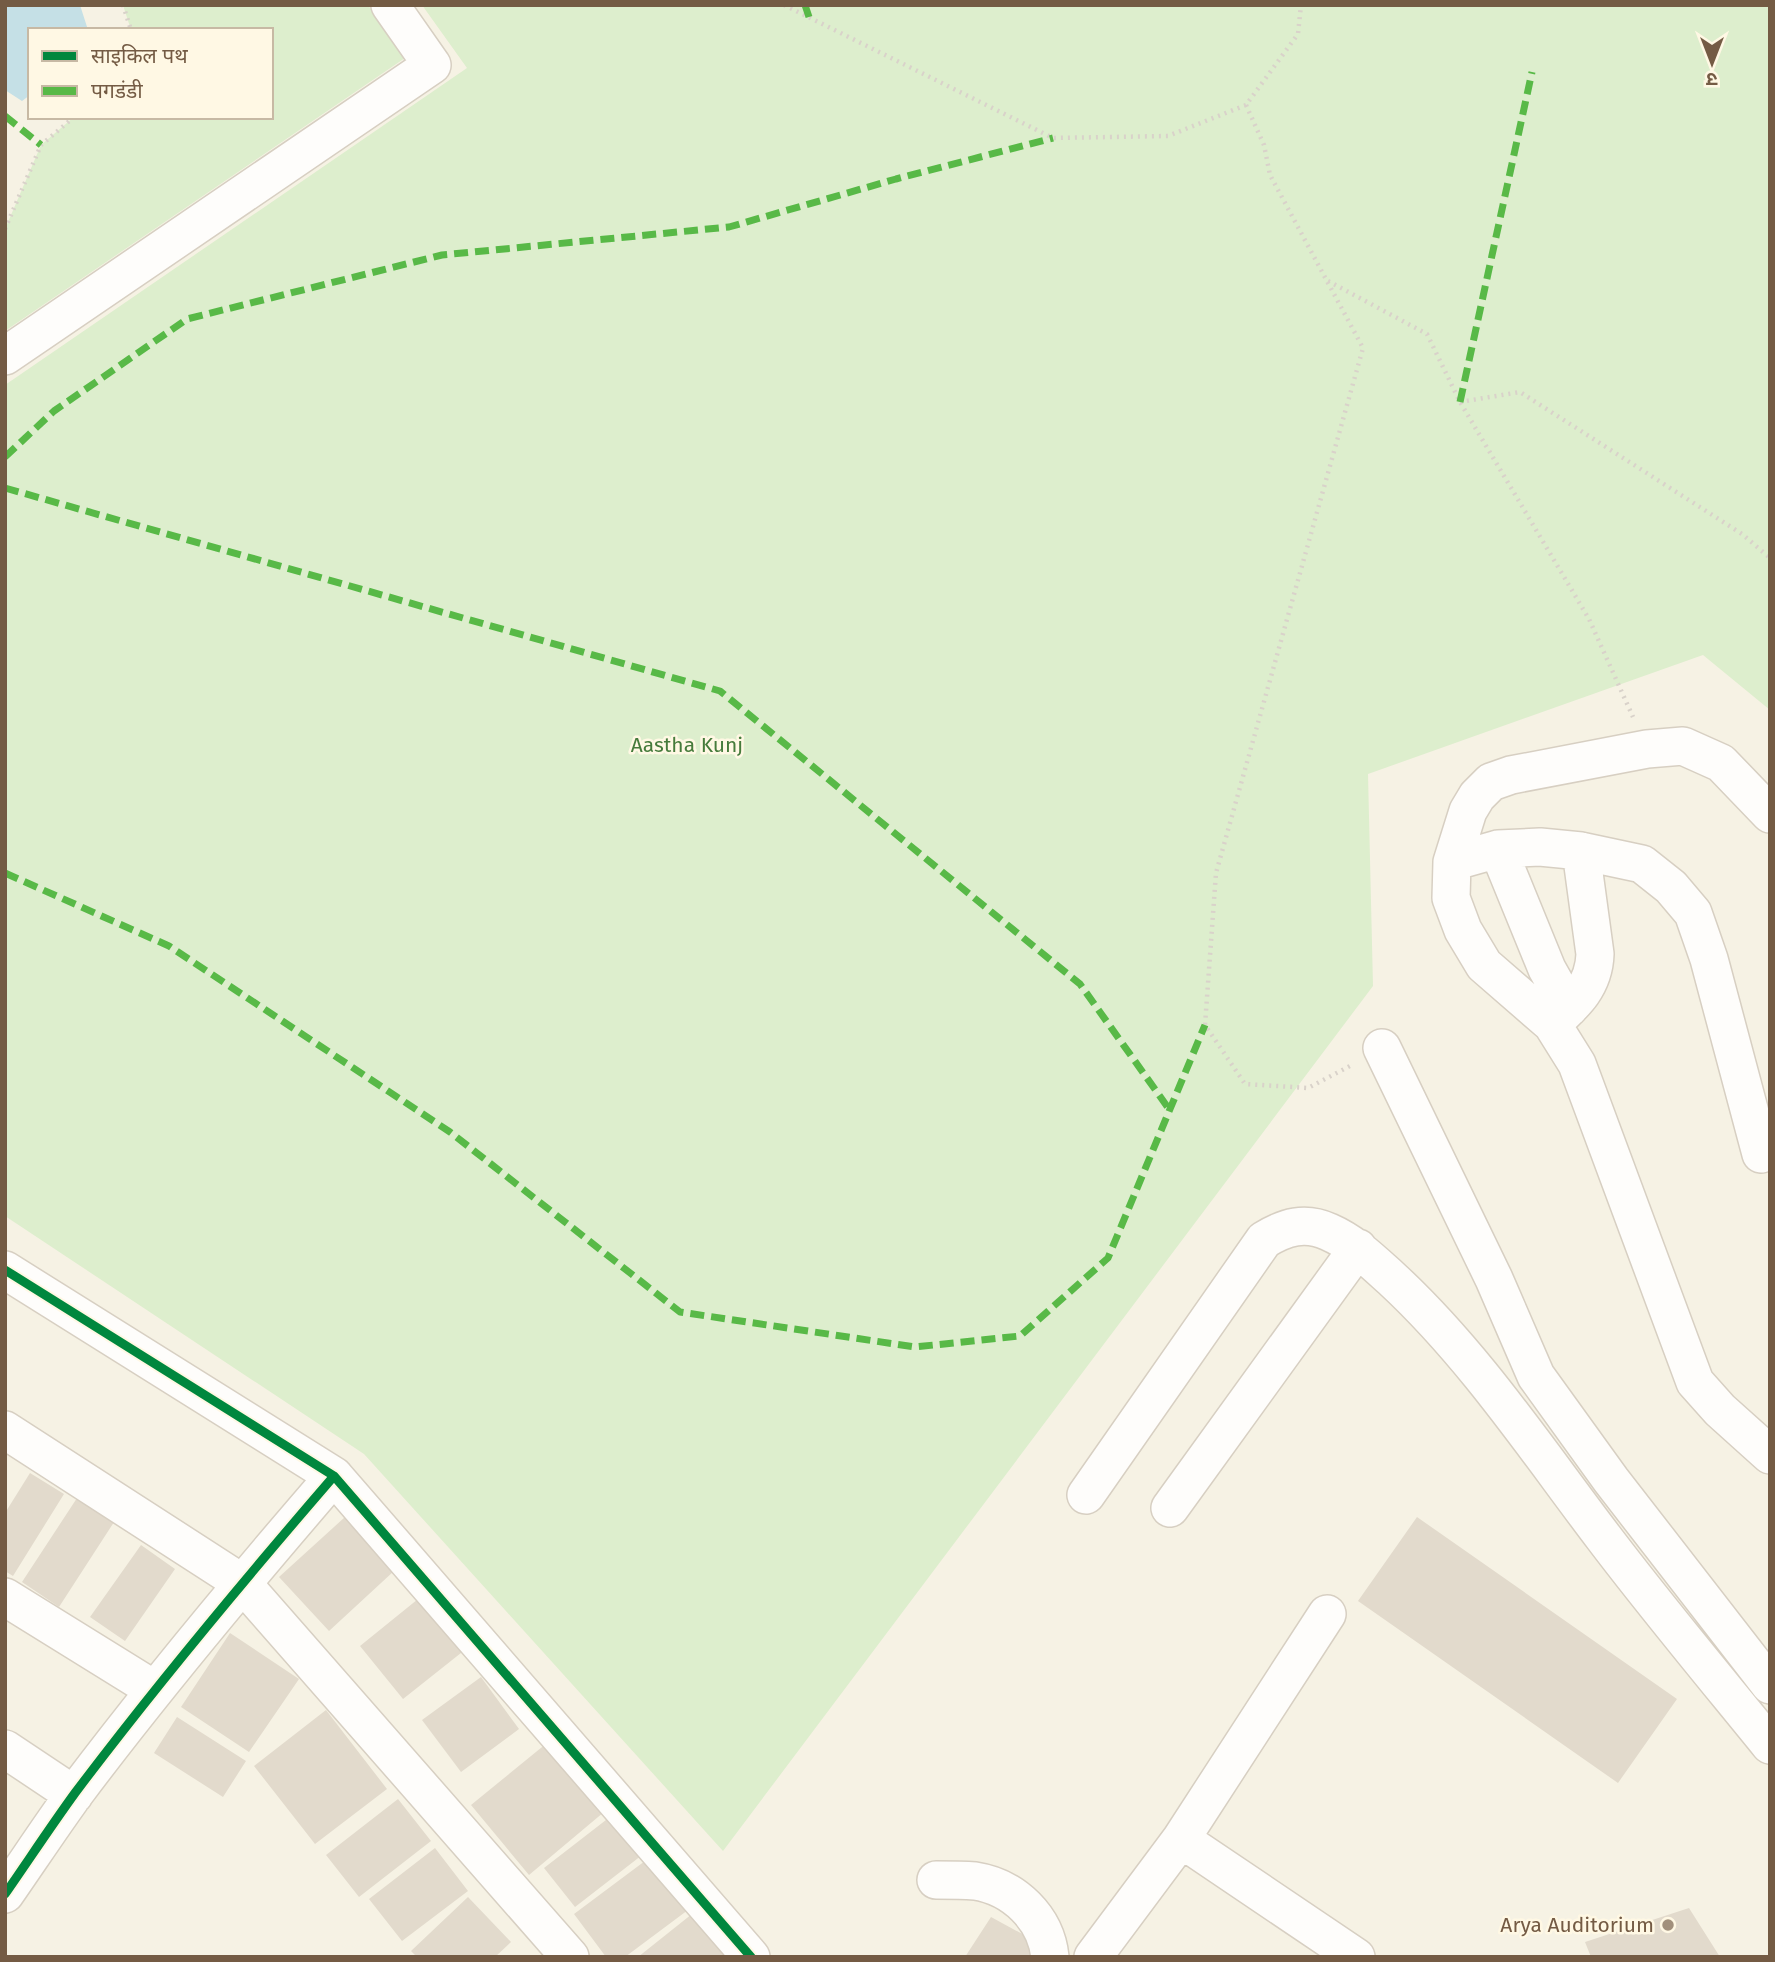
<svg xmlns="http://www.w3.org/2000/svg" width="1775" height="1962" font-family="'Fira Sans','Noto Sans Devanagari',sans-serif">
<rect width="100%" height="100%" fill="#f6f2e4"/>
<path fill="#ddeecd" d="M123 5H368L405 58 5 331V229L41 145 74 117H271V30H131Z
M422 5H1770V710L1703 655 1368 774 1373 986 723 1851 364 1454 5 1216V385L467 68Z"/>
<path fill="#c5e0e6" d="M5 5H80L88 30H30V95L22 101 5 90Z"/>
<path fill="#e2dacc" d="M30 1473 64 1494 13 1576 5 1571V1513Z
M79 1495 116 1519 59 1607 22 1582Z
M345 1517 394 1571 329 1631 279 1577Z
M1417 1517 1677 1699 1618 1783 1358 1601Z
M141 1545 175 1569 125 1641 90 1617Z
M423 1595 466 1649 403 1699 360 1646Z
M230 1633 299 1679 249 1752 181 1707Z
M481 1677 519 1729 461 1772 422 1720Z
M326 1710 387 1789 315 1844 254 1766Z
M177 1717 246 1761 223 1797 154 1753Z
M547 1743 604 1812 529 1875 471 1805Z
M398 1799 431 1841 359 1897 326 1855Z
M615 1813 646 1852 575 1907 544 1868Z
M435 1848 468 1891 402 1941 369 1899Z
M653 1855 692 1907 625 1957H606L574 1914Z
M468 1897 511 1942 495 1957H417L411 1951Z
M1689 1908 1720 1957H1591L1585 1942Z
M697 1910 731 1957H638Z
M991 1917 1039 1943 1030 1957H965Z"/>
<g fill="none" stroke-linecap="round" stroke-linejoin="round">
<g stroke="#d7cfc2" stroke-width="40">
<path id="minor" d="M5 356 432 65 390 5
M1770 814 1721 763 1683 746 1647 749 1511 775 1491 782 1477 796 1468 811 1452 862 1451 898 1463 930 1484 965 1552 1024 1577 1064 1695 1382 1720 1410 1770 1455
M1498 849 1547 969 1569 1008
M1452 862 1498 849 1540 847 1581 851 1642 864 1671 887 1693 913 1709 959 1761 1154
M1552 1024C1575 1003 1594 986 1595 954L1581 851
M1382 1048 1494 1279 1536 1376 1611 1480 1770 1685
M5 1270 334 1476 751 1957
M5 1430 242 1583 570 1957
M1086 1495 1264 1240C1285 1227 1305 1221 1329 1232 1354 1243 1372 1261 1392 1279 1474 1355 1537 1450 1604 1538 1657 1608 1714 1676 1770 1745
M1170 1508 1358 1248
M5 1597 155 1690
M5 1749 74 1795
M1181 1839 1356 1957
M936 1880C949 1880 962 1880 975 1881 1014 1887 1046 1918 1050 1957
M5 1894C28 1861 51 1826 75 1793 157 1684 245 1579 334 1476
M1093 1957 1181 1839 1327 1614"/>
</g>
<path stroke="#d9d2ca" stroke-width="4.5" stroke-dasharray="2 5" stroke-linecap="butt" d="M123 5 131 30
M784 5 1053 138 1168 136 1246 105 1298 34 1301 5
M1246 105 1264 145 1270 175 1363 348 1216 873 1205 1025 1245 1084 1308 1088 1350 1066
M5 229 41 145 74 117
M1328 281 1427 334 1460 402 1589 619 1633 717
M1460 402 1520 392 1742 534 1770 558"/>
<use href="#minor" stroke="#fefdfb" stroke-width="37"/>
<path stroke="#58b947" stroke-width="7" stroke-dasharray="14 7" stroke-linecap="butt" d="M805 5 809 17
M5 116 41 145
M1460 402 1532 72
M5 457 54 411 187 319 442 255 729 227 896 179 1053 138
M5 488 720 691 1080 984 1169 1109
M5 873 169 946 450 1132 680 1312 915 1347 1020 1336 1108 1258 1205 1025"/>
<g stroke="#fff8e4" stroke-width="13">
<path id="cycleway" d="M5 1270 334 1476 751 1957
M5 1894C28 1861 51 1826 75 1793 157 1684 245 1579 334 1476"/>
</g>
<use href="#cycleway" stroke="#00873e" stroke-width="9"/>
</g>
<circle fill="#a2907c" stroke="#fff8e4" stroke-width="2.5" cx="1668" cy="1925" r="7"/>
<g text-anchor="middle" stroke-width="5" stroke-linejoin="round" paint-order="stroke">
<g font-size="21" fill="#467b3b" stroke="#fff8e4">
<text x="687" y="752">Aastha Kunj</text>
</g>
<g font-size="21" fill="#745b44" stroke="#fff8e4" text-anchor="end">
<text x="1654" y="1932">Arya Auditorium</text>
</g>
</g>
<rect width="1775" height="1962" fill="none" stroke="#745b44" stroke-width="14"/>
<rect x="28" y="28" width="245" height="91" fill="#fff8e4" stroke="#c7b9a4" stroke-width="2"/>
<rect x="42" y="51" width="35" height="10" fill="#00873e" stroke="#c7b9a4" stroke-width="2"/>
<text x="91" y="63" font-size="21" fill="#745b44">साइकिल पथ</text>
<rect x="42" y="86" width="35" height="10" fill="#58b947" stroke="#c7b9a4" stroke-width="2"/>
<text x="91" y="98" font-size="21" fill="#745b44">पगडंडी</text>
<g transform="translate(1712 63) rotate(180)" stroke="#fff8e4" stroke-width="5" paint-order="stroke">
<path d="M0-5L12 26L0 18L-12 26Z" fill="#745b44"/>
<text y="-10" font-size="19" font-weight="bold" text-anchor="middle" fill="#745b44">उ</text>
</g>
</svg>
